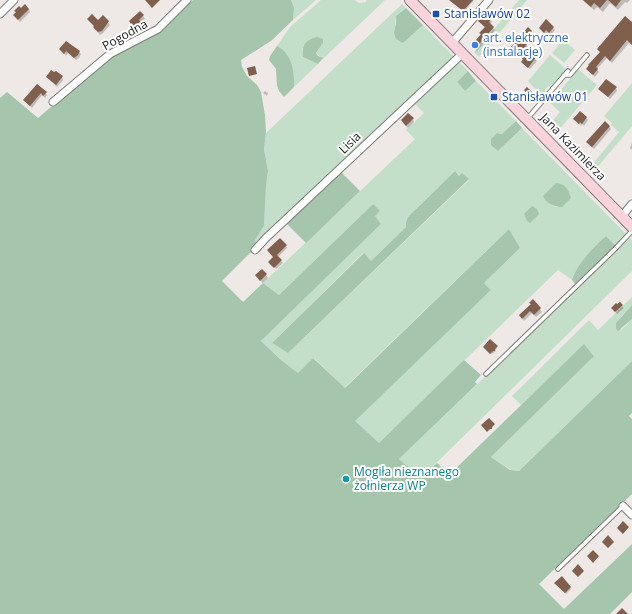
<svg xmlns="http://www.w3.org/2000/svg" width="632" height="614" font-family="'Open Sans',sans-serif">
<rect width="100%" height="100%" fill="#eee9e7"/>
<path fill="#c3dfc9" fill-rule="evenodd" d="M291 0H316L293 20 294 8Z
M321 0H355L359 3 366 2V0H385L323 59 316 53 323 43 304 45 302 50 303 57 318 64 294 87C295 73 291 53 277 46L290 27Z
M519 0H527L479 57 474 52Z
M402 4 406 8C403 10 398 14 396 17 393 25 400 36 403 43L423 25 455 58 257 246 255 240 264 226 266 186 268 171 264 149 266 133Z
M563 40 575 50 564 63 552 53Z
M550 55 566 69 551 88 548 86 545 91 546 93 543 98 528 81Z
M457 60 468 71 457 82 465 91 476 81 516 121 502 134 497 133 498 151 522 128 626 234 616 246 606 236C594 246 577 264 572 280L558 270 379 443 354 421 491 290 484 283 520 248 509 229 344 388 314 358 298 373 281 360 261 341 381 224 374 216 373 204 279 295 263 283 415 139 406 130 424 113 414 103ZM455 171 460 176 462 173 469 180 288 353 272 343 363 253 371 261 406 227V222L408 217ZM565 186 571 198 557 207 549 203Z
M578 69 597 85 558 131 550 124 560 112 550 103Z
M632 83V126L595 170 591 166 619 132 611 125 612 123 604 116Z
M630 238 632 240V271L421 478 399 459Z
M632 297V305L620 318 621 330 632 319V361L519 471 511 470 491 457 594 355 584 345 521 405 512 396 589 320 598 330Z"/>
<path fill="#a5c6ac" d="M193 0H291L294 8 293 20 271 41 241 60 242 67 247 76 257 85 261 92 265 115 266 133 264 149 268 171 266 186 264 226 255 240 257 246 222 281 243 302 263 283 279 295 373 204 380 211 375 216 381 224 261 341 281 360 298 373 313 358 345 388 509 229 520 248 484 283 491 290 355 421 379 443 464 360 481 375 475 382 477 384 399 459 421 478 437 463C442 466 444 472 448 476L584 344 594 356 491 457 510 470 519 471 632 361V413L629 416 632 419V494L539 584 564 609 632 544V592L610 614H0V98L7 92 38 118 110 57 164 29Z
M406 8 423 25 403 43 396 39 394 33 396 24V16Z
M317 37 323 39V43L316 53 318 56 323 58 318 64 303 57C301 45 306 40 317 37Z
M277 46C292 53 295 73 294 87L284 97 279 91 277 86 276 69 269 60 270 56Z
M468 71 476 81 465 91 457 82Z
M516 121 522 128 498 151 491 145V139L497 133 502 134Z
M340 171 360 191 306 243 286 223Z
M455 171 459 176 462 173 469 179 288 353 272 343 364 253 371 261 406 227V222L408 217Z
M556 183C566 184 568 189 571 198L562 207C554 207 546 203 543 196Z
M532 206 537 209 539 214 530 223 527 221 524 214Z
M606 236 616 246 576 285 572 280C577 264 594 246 606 236Z
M632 305V319L618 331 616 329V323Z"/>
<path fill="#0003" d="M450 0H474L464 12Z
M582 0H630L627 3 625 2 618 10 610 3 603 12 597 7 594 10Z
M21 9H29L30 12 20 22 14 15 17 13 15 11Z
M143 16 145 19 140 23 142 25 134 31 133 25Z
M487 17 492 22 490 25 495 30 477 51 472 46 482 35 485 28 479 21H484Z
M546 20 555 30 551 35 548 32 546 35 540 28Z
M98 21 108 22 110 25 103 33 100 35 94 28Z
M632 23V45L629 43 612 63 607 58 597 69 599 72 595 77 587 69 601 53 598 49Z
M528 28 533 34 525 43 528 47 526 49 537 61 530 69 524 64 522 62 524 60 513 51Z
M60 49 79 52 81 54 79 58 76 60 68 53 66 56Z
M47 77H62L63 80 57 87Z
M37 85 47 95 45 98 42 95 32 108 26 102Z
M616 88 617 91 610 99 599 89Z
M265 91 268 93 267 96 263 93Z
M586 117 588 120 584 126 582 124 581 126 574 119Z
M413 119 414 122 408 128 403 123Z
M609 126 611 129 594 149 589 145 588 143Z
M632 143V150L630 148Z
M286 246 287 248 278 257 283 263 276 269 270 262Z
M262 270 268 278 263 283 258 278Z
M533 300 542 312 536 317 532 313 524 321 522 318 532 305Z
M622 306 624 308 617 314 612 308Z
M497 347 495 352 491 354 485 348Z
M562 577 571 589 566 594 556 584Z"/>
<path fill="#805f4c" d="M145 0H160L152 8Z
M449 0H473L463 11Z
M583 0H607L600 8 594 3 591 7Z
M608 0H621L616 7Z
M25 4 29 9 18 20 13 15 16 12 14 11 19 6 21 8Z
M140 11 144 15 139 20 141 22 132 29 131 24 129 21Z
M92 14 98 20 103 15 109 21 102 31 98 32 93 27 94 26 87 19Z
M487 16 491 19 489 22 494 27 475 49 471 46 481 34 479 33 485 27 478 21 482 17 484 19Z
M625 16 632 22V45L627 40 610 61 605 56 596 67 598 69 593 75 586 69 589 65H588L600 52 597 49Z
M546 19 554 27 549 33 546 30 544 33 539 28Z
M528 27 532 31 524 40 528 43 525 46 533 53V55L536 57 528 68 521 62 523 59 510 48Z
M66 41 80 51 78 55 74 58 66 51 64 54 59 49Z
M255 66 257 74 249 76 247 68Z
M51 70 54 72 56 71 63 76 56 85 46 77Z
M606 79 617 87 608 97 598 89Z
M37 84 47 92 43 96 41 93 30 106 23 100Z
M527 87 536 96 533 100 524 90Z
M580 111 587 117 582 124 580 122 579 124 573 119Z
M408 113 414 118 406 126 401 120Z
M605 121 610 126 592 147 586 142Z
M280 238 287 245 277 255 282 260 274 268 268 262 273 257 267 250Z
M262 269 267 274 260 281 255 275Z
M533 299 541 308 534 315 530 311 522 319 519 315 531 304 529 303Z
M620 302 623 305 615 312 611 308 616 303 617 304Z
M490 339 498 346 495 349V351H493L490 354 483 347Z
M489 418 495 424 492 427V429H490L487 432 481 425Z
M623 521 629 527 623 534 617 528Z
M608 535 614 542 608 548 602 542Z
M593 550 599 556 593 563 587 556Z
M578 564 584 571 578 577 572 571Z
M562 576 571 587 565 593 554 583Z
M622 608 628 614H616Z"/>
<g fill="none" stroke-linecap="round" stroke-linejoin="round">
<g stroke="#7f7b79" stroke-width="5.5">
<path id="service" d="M564 75H570L587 55
M527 119 568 71
M486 374 615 249 632 231
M558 569 623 506"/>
</g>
<g stroke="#7f7b79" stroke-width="9">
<path id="minor" d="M0 14 14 0
M452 43 489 0
M53 102 110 54 158 29 187 0
M622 216 632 204
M255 250 266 238 462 54
M623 506 632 515"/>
</g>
<g stroke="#7f7b79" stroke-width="12">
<path id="secondary" d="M410 0 632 227"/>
</g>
<use href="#service" stroke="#fff" stroke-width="3.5"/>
<use href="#minor" stroke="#fff" stroke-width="7"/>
<use href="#secondary" stroke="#fad3dc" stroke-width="10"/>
</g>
<g fill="#1a4fb4" stroke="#fff" stroke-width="1.5">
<rect x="432" y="10" width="8" height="8" rx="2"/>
<rect x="490" y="93" width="8" height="8" rx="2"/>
</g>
<circle fill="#3f7fe0" stroke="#fff" stroke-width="1.5" cx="475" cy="45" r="4"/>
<circle fill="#0f9aa8" stroke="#fff" stroke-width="1.5" cx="346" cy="479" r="4"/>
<g text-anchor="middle" stroke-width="4" stroke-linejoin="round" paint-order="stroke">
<g font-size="12" fill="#164399" stroke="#fff" text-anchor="start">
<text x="444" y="18">Stanisławów 02</text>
<text x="502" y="101">Stanisławów 01</text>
</g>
<g font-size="12" fill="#222020" stroke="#fff">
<text transform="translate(125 35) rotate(-29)" y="4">Pogodna</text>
<text transform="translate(350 143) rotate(-44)" y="4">Lisia</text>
<text transform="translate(573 147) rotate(46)" y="4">Jana Kazimierza</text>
</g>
<g font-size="12" fill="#366cbe" stroke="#fff" text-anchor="start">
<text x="483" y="42">art. elektryczne<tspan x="483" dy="14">(instalacje)</tspan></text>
</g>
<g font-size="12" fill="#0d838f" stroke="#fff" text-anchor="start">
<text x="354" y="476">Mogiła nieznanego<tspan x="354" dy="14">żołnierza WP</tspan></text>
</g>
</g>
</svg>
